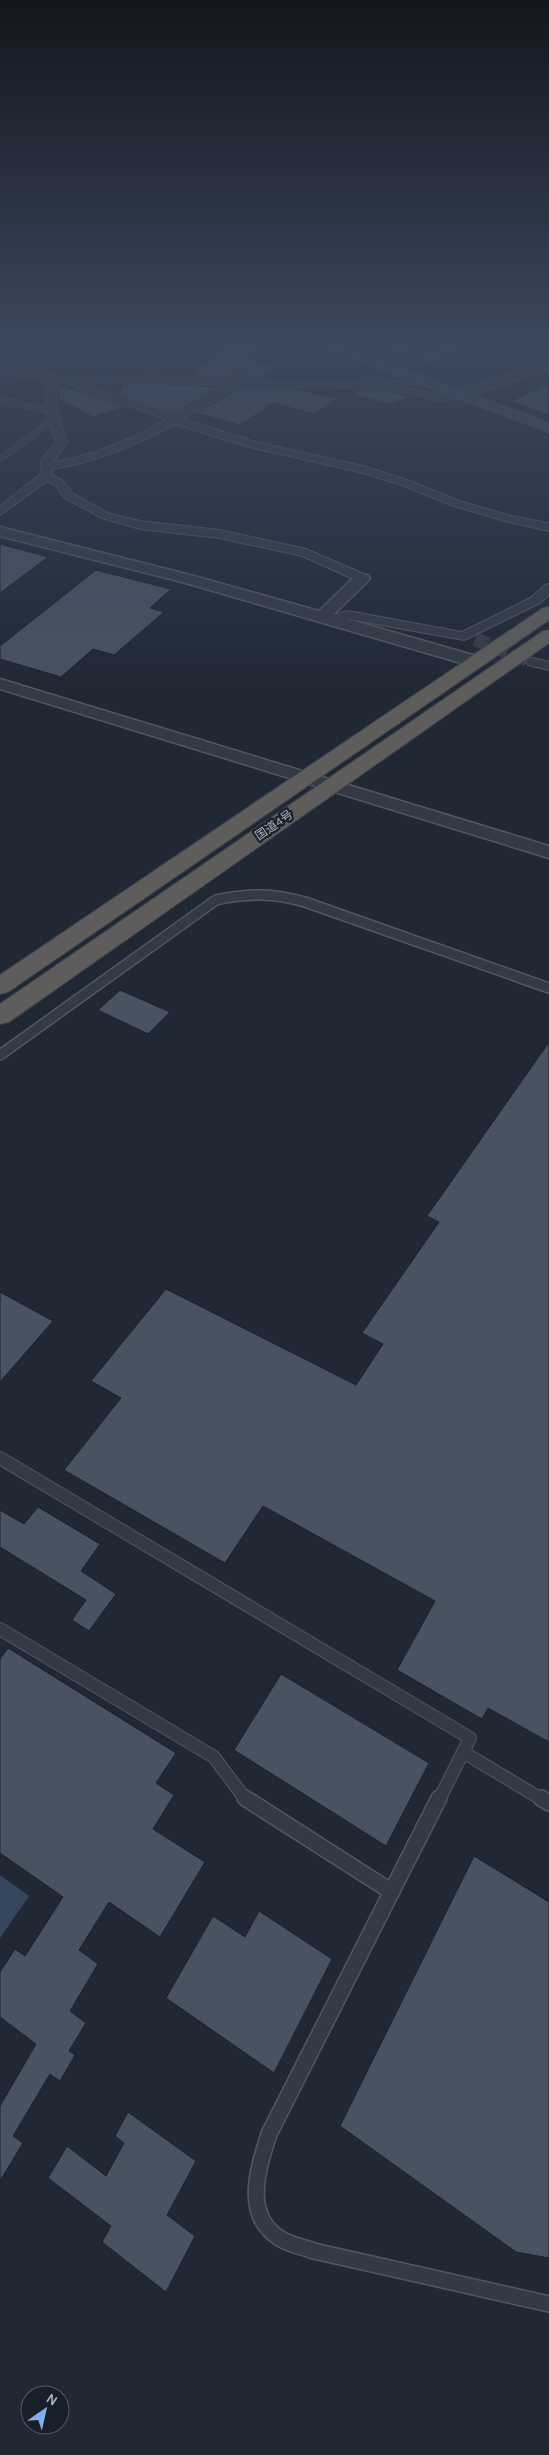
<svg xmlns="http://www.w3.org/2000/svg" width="549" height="2455" font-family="Karla,'Noto Sans JP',sans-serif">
<rect width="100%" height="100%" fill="#202834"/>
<path fill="#36465c" d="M0 1875 29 1896 0 1938Z"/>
<path fill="#485260" stroke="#1b212b" d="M229 344H265L247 359 277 366 257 378H241L247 369 242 364 230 377 188 376Z
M377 344H430L402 355 376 346Z
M446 344 474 345 425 364 415 360 443 348Z
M364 377 404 380 431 390 387 381 363 379Z
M58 384 102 400 125 407 93 417 58 398Z
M123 384H166L218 387 174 414 118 394Z
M549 384V415L511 401Z
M236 387 293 388 337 399 315 414 273 403 240 425 196 413 230 394Z
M358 390 387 391 412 397 391 404 355 396Z
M0 544 48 557 0 593Z
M96 570 171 589 150 608 164 612 114 655 93 649 61 677 0 659V646Z
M120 990 170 1012 148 1034 98 1010Z
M549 1042V1742L488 1708 482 1719 397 1670 435 1601 263 1506 225 1563 64 1470 121 1398 91 1381 166 1289 356 1385 383 1344 362 1333 439 1222 427 1216Z
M0 1292 53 1321 0 1382Z
M38 1507 100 1544 81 1571 116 1594 89 1631 72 1620 86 1600 0 1547V1510L24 1524Z
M8 1648 176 1753 156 1783 174 1795 153 1829 205 1862 160 1937 109 1902 79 1950 98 1964 70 2011 86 2023 69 2051 75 2055 60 2081 50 2074 13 2136 23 2143 0 2181V2106L36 2044 0 2017V1972L15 1949 25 1956 63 1897 0 1853V1659Z
M281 1674 429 1763 386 1846 234 1750Z
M474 1856 549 1902V2258L516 2252 340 2126Z
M259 1911 332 1959 274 2073 166 1998 213 1916 245 1937Z
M128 2112 196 2161 167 2215 195 2236 166 2292 102 2242 111 2226 48 2178 67 2146 106 2176 124 2143 115 2136Z"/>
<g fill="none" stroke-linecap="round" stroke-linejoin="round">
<path stroke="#353d49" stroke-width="14" stroke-dasharray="14 7" stroke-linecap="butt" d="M475 639 533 662"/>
<g stroke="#515863" stroke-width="7">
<path id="service-far3" d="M503 344 549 360
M261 354 277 344
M386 367 441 344
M232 382 242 369
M0 400 51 411
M0 459 54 419"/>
</g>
<g stroke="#515863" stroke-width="12">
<path id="service-far2" d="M0 1055 216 900C248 893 273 893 305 902L549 988"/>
</g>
<g stroke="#515863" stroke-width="14">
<path id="service-far1" d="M0 1458 470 1738 439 1800
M0 1629 214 1757 246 1800
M463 1752 543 1800"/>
</g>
<g stroke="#515863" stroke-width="18">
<path id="service" d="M245 1798 392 1892
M439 1798 269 2134C258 2169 242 2216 281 2239 291 2245 303 2247 314 2251L549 2304
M541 1798 549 1803"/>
</g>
<g stroke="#515863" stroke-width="2">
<path id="minor" d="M46 344H56L30 371 70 377 144 376 151 354 162 345 167 348 161 355 154 376 298 382 360 381 387 383 440 395 465 392V396L440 401 387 389 235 385 229 392 183 419 256 442 363 466 410 481 459 501 511 516 549 523V531L505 521 451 505 402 485 356 471 249 447 175 424C136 445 96 462 52 469V475L63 481 73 494 110 514 140 521 219 530 306 549 366 575 368 578 366 581H358L302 556 219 538 140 529 102 518 65 498 55 485 47 481 0 515V506L40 475 42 459 56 443C49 421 43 403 47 380L0 373V367L20 370ZM57 381C70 383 80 390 93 395 118 405 141 407 166 420 130 440 93 456 53 462L67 443C60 422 53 404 57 381ZM166 382 224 385 174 416C145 401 113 397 84 383Z
M549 584V595L540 603 464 640 348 619 333 623 327 619 328 616 348 611 462 632 532 597 545 585Z
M533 658 549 662V670L528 665 526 662 528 659Z"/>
</g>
<g stroke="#515863" stroke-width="3">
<path id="tertiary" d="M549 361V369L466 397H456L455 394 456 391Z
M0 527 194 576 319 611 356 575H368L370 578 368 581 333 615 480 657 482 661 480 665H468L182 582 0 536Z
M0 679 549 846V858L0 689Z"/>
</g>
<g stroke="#515863" stroke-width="2">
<path id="secondary" d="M318 344H337L549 423V432L320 347Z"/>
</g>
<g stroke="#3b424c" stroke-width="2">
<path id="trunk" d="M549 607V620L8 992 0 994V975L543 608Z
M549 630V643L9 1022 0 1024V1004L543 631Z"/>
</g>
<use href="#service-far3" stroke="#333a45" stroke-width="5.5"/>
<use href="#service-far2" stroke="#333a45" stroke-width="9"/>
<use href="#service-far1" stroke="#333a45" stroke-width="12"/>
<use href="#service" stroke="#333a45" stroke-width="15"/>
<use href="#minor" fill="#333a45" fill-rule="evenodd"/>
<use href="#tertiary" fill="#333a45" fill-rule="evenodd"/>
<use href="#secondary" fill="#414957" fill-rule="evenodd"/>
<use href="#trunk" fill="#5e5d5b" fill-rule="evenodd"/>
</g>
<linearGradient id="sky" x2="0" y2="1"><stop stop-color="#12161d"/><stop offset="0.5" stop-color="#3c485c"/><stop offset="1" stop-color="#3c485c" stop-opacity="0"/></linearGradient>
<rect width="549" height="687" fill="url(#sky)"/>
<g text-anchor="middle" stroke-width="4.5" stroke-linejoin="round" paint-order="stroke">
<g font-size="12" fill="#adb5c2" stroke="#191f29">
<text transform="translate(274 825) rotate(-35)" y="4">国道4号</text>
</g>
</g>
<g transform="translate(45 2410) rotate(34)"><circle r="24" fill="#191f29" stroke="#545b66"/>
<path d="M0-4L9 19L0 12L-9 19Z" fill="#84acf0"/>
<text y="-8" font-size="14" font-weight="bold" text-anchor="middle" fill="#adb5c2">N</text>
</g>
</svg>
